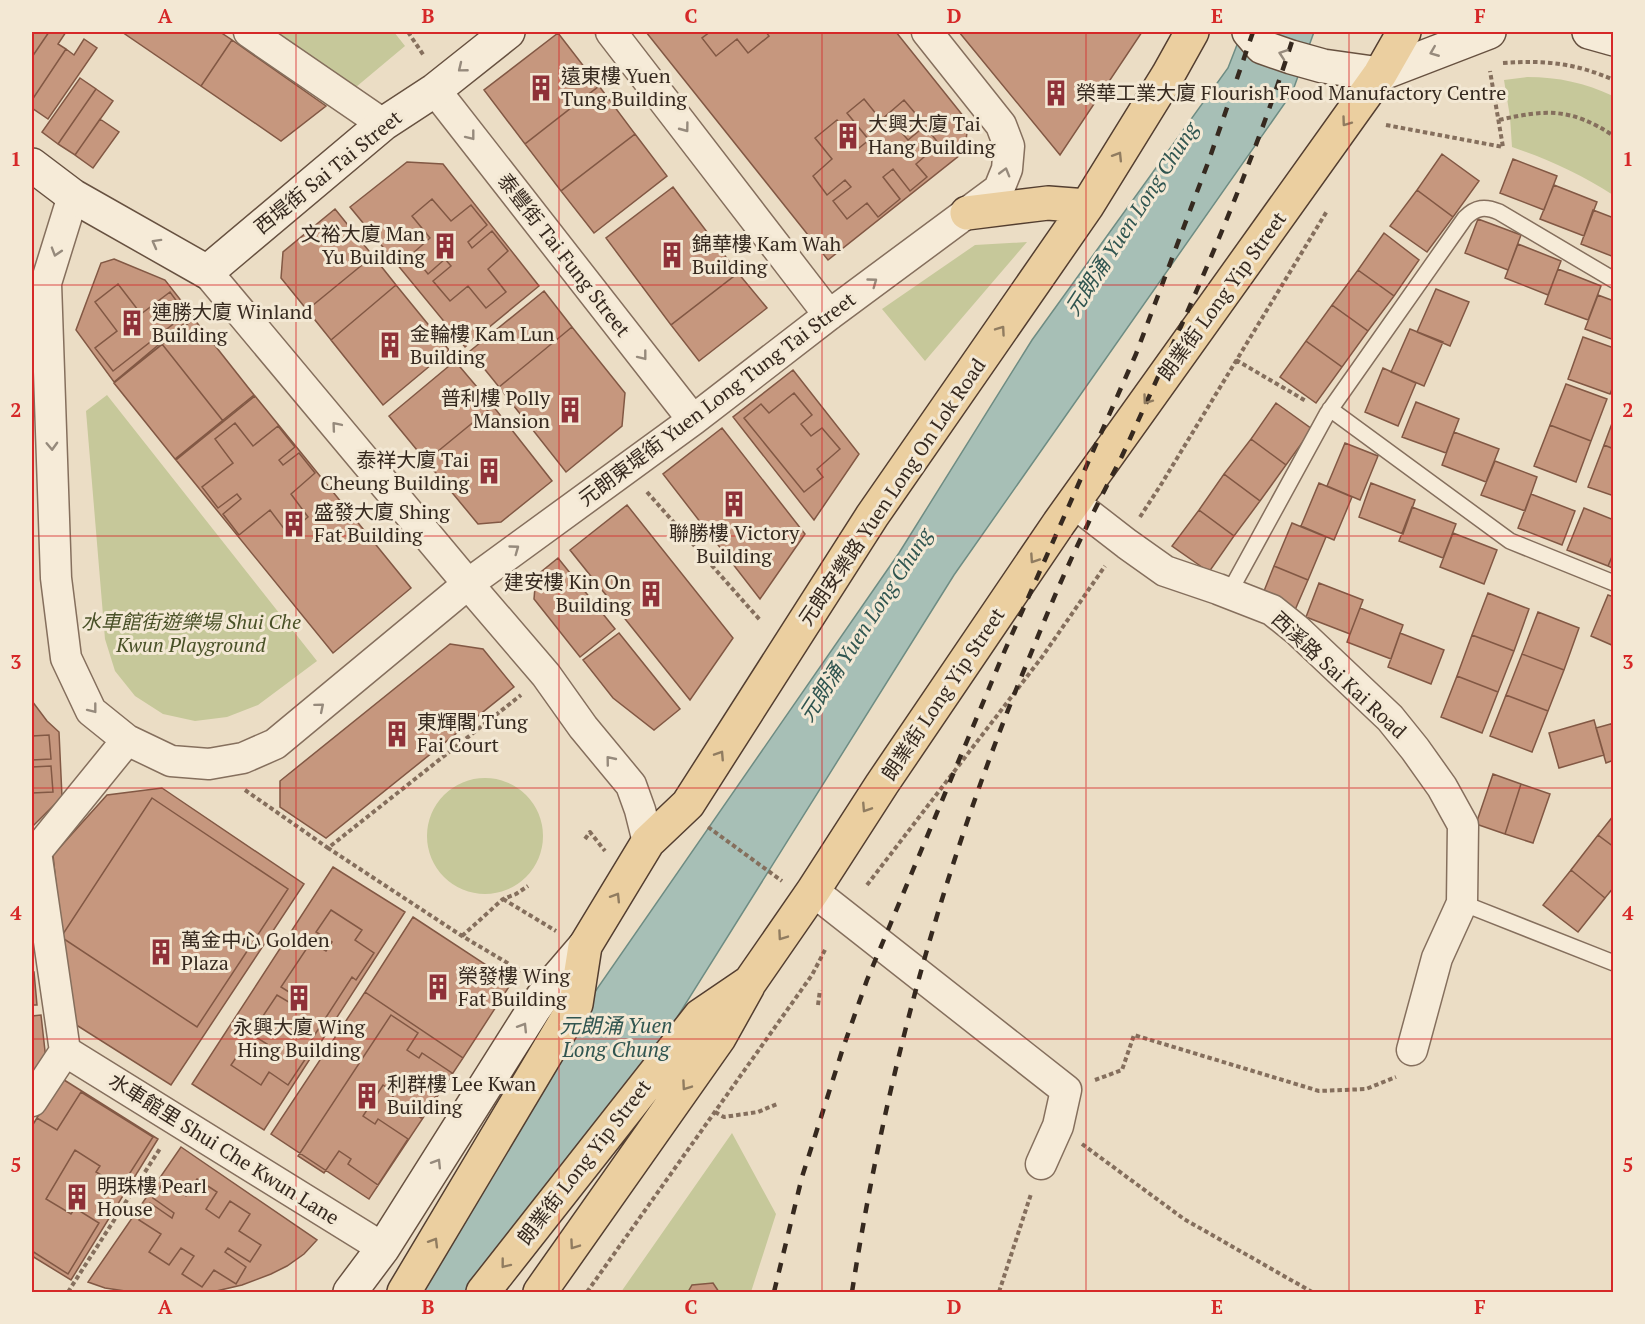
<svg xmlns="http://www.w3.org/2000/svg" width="1645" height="1324" font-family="'PT Serif','Noto Sans TC',serif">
<rect width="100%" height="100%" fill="#ebddc5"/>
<path fill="#c6c89a" d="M275 32H394L405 46 356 87Z
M1527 77C1559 77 1585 83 1613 96V195C1581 174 1548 159 1512 147L1510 117 1504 80Z
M1027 242 925 361 882 309 975 245Z
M107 395 317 661 258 705 227 717 195 721 163 714 135 696 115 671 105 639 86 411Z
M427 836a58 58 0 1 1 116 0a58 58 0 1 1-116 0Z
M732 1133 776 1214 751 1292H621Z"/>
<path fill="#a7bfb6" stroke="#6e8c83" stroke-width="1.5" d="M1242 32H1314L1292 93 954 575 651 1059 482 1292H387L899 553 1032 340 1228 68Z"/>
<path fill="#c6977e" stroke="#825844" stroke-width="1.5" d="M32 32H49L32 57Z
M49 32H66L58 44 66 49 32 100V57Z
M122 32H220L232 40 201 86Z
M646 32H896L968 122 965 151 828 260Z
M710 32H766L769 36 748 53 737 39 716 56 702 38Z
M959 32H1142L1060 155Z
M558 33 599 86 525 144 484 90Z
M84 39 97 48 48 119 32 108V100L66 49 74 55Z
M232 40 326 106 281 141 201 86Z
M80 78 96 89 58 144 42 132Z
M599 86 635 134 561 191 525 144Z
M96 89 113 101 75 155 58 144Z
M864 99 881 120 904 100 920 119 902 133 908 140 925 126 939 144 916 164 927 177 910 191 893 169 883 177 900 199 878 217 867 203 847 219 833 201 851 187 845 180 827 195 813 176 832 159 815 138 837 120 859 148 869 140 847 113Z
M100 119 119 132 93 168 75 155Z
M635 134 667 176 594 233 561 191Z
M1442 154 1479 181 1453 217 1417 190Z
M1513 159 1557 176 1544 210 1500 193Z
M407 162 443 164 539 286 465 347 350 207Z
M1554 185 1597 202 1584 236 1540 219Z
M673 187 738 273 671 325 606 238Z
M1417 190 1453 217 1427 252 1390 226Z
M432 199 451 221 471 205 487 225 468 242 472 248 492 231 508 251 488 269 506 292 486 308 468 286 450 301 433 281 451 266 445 259 428 274 412 254 430 238 412 216Z
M335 209 373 256 307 310 281 278 283 252Z
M1593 210 1614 218V257L1581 244Z
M1478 219 1521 235 1508 270 1465 253Z
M1384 233 1419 260 1394 296 1358 270Z
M1518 244 1561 261 1548 295 1505 278Z
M373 256 396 285 331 340 307 310Z
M114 259 165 280 193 316 114 382 76 330 101 263Z
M1558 269 1601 286 1588 320 1545 304Z
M1358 270 1394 296 1368 331 1332 305Z
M738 273 767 308 699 361 671 325Z
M118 284 141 314 170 292 186 314 113 371 95 348 117 331 95 302Z
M396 285 449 350 383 405 331 340Z
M1436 289 1469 302 1450 346 1417 332Z
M544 291 572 327 499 387 470 351Z
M1598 295 1614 301V340L1585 329Z
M1332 305 1368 331 1342 367 1306 341Z
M194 319 254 395 175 459 114 383Z
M572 327 625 393 622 426 566 472 499 387Z
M1410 329 1443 342 1424 386 1391 372Z
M1583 337 1614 348V384L1610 394 1568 379Z
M1306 341 1342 367 1316 403 1280 377Z
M162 344 223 421 175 459 114 383Z
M455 361 493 406 426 461 389 416Z
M1383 368 1416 383 1398 426 1365 412Z
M793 370 859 454 814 520 733 417Z
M1566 384 1607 399 1591 441 1550 425Z
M794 393 812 415 801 424 811 436 822 428 840 449 817 469 823 477 804 492 744 418 761 404 769 413Z
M255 396 411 588 333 653 176 460Z
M1416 402 1459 419 1446 453 1402 437Z
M1276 403 1312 429 1286 465 1251 439Z
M493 406 552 481 501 522 478 524 426 461Z
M1614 418V449L1604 445Z
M235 423 253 446 278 426 295 447 279 460 283 465 299 453 315 473 291 494 308 517 288 534 270 510 239 535 223 514 241 499 237 494 218 508 202 487 233 463 215 439Z
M1550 425 1591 441 1576 482 1534 466Z
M722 428 805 534 760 599 663 474Z
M1454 432 1499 449 1486 482 1442 465Z
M1251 439 1286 465 1260 501 1224 474Z
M1345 443 1378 456 1360 500 1327 486Z
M1604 445 1614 449V496L1588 487Z
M1495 461 1537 477 1525 511 1481 495Z
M1224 474 1260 501 1234 536 1199 510Z
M1319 483 1352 497 1334 540 1301 526Z
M1371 483 1415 500 1403 534 1359 517Z
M1531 494 1575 511 1562 545 1518 528Z
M627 505 733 638 690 700 570 550Z
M1412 507 1456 524 1443 558 1399 541Z
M1584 508 1614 520V552L1608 566 1567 550Z
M1199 510 1234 536 1209 572 1172 546Z
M1292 523 1326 537 1308 580 1274 566Z
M1453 533 1497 550 1484 584 1440 567Z
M1614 552V569L1608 566Z
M558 558 615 629 580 657 534 599 536 576Z
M1274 566 1308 580 1295 610 1262 596Z
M1319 583 1363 600 1350 634 1306 617Z
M1488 593 1529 609 1514 651 1472 635Z
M1608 595 1614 597V646L1591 636Z
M1360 608 1403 625 1391 659 1347 642Z
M1538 612 1579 628 1564 670 1522 654Z
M619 633 680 709 654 730 613 698 583 660Z
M1400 633 1444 650 1431 684 1388 667Z
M1472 635 1514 651 1498 692 1457 676Z
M450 644 483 649 514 687 326 838 280 807V781Z
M1522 654 1564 670 1548 711 1506 695Z
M1457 676 1498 692 1482 733 1441 717Z
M1506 695 1548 711 1532 752 1490 736Z
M32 701 47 721 59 732 62 797 32 827Z
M1594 720 1604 755 1559 768 1549 733Z
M1614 723V760L1606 763 1596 728Z
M49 735 51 759 32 760V736Z
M51 766 53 792 32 793V767Z
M1493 774 1521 784 1505 834 1476 824Z
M1521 784 1550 794 1533 843 1505 834Z
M162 788 304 884 171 1085 70 1021 53 855 107 795Z
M152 798 288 889 197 1027 61 937Z
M1614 815V847L1598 835Z
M1598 835 1614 847V887L1605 898 1571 870Z
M333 867 405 912 264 1130 192 1084Z
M1571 870 1605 898 1578 932 1543 905Z
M331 910 362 930 355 940 374 953 356 980 352 977 301 1056 306 1058 288 1085 269 1072 261 1085 231 1065 246 1043 261 1053 267 1044 251 1034 277 995 292 1004 297 997 281 987 311 942 326 951 332 942 316 932Z
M413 917 512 982 463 1058 365 992Z
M32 972H34L37 1005H32Z
M365 992 463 1058 369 1199 271 1134Z
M41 1015 46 1060 32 1080V1016Z
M391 1015 418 1033 407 1050 419 1058 422 1053 452 1073 421 1118 392 1098 395 1093 383 1085 363 1116 375 1124 378 1119 408 1139 378 1185 348 1164 351 1159 339 1151 324 1173 298 1156Z
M61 1078 158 1139 71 1280 32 1256V1126Z
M81 1092 153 1137 121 1187 96 1172 100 1166 75 1150 46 1199 71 1214 75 1208 99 1223 68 1274 32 1251V1126L37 1118 57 1130Z
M181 1147 317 1240 304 1254 287 1266 271 1274 242 1285 212 1292H132L105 1288 88 1282Z
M197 1179 217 1192 206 1209 219 1218 230 1201 250 1214 239 1231 261 1245 250 1262 228 1248 225 1252 246 1267 236 1284 214 1270 202 1287 182 1274 194 1256 181 1248 169 1265 149 1252 161 1234 139 1220 150 1203 172 1218 174 1213 153 1198 164 1181 186 1196Z
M713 1283 719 1292H688L692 1285Z"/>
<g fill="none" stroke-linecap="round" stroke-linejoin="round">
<g stroke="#856f5d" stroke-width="18">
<path id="lane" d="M1330 409 1510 541 1614 583
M1229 593 1327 414 1465 218C1476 207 1485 206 1499 212L1614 280
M1462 903 1614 963"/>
</g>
<g stroke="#856f5d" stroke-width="33">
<path id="street" d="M249 32 383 124
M611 32 829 315
M435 90 693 420
M73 196 46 283 56 578 66 658 91 711 127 740 171 761 209 764 243 758 275 744 468 584 693 420 829 315 999 189 1007 169 1009 146 1001 125 927 32
M207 272 468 584 546 675 583 727 631 785 640 810 648 842
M1074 503 1127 544 1165 571 1218 589 1272 610 1297 630 1390 718 1415 749 1442 787 1463 825 1462 903 1437 958 1412 1050
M813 891 1066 1090 1058 1126 1041 1164
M65 1051 383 1248
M32 1101 65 1051 36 852 127 740"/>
</g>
<g stroke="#675140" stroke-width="36">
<path id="secondary" d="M1249 32 1262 47 1291 57 1323 66 1380 74 1489 32
M1589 32 1614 39
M32 165 73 196 207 272 383 124 435 90 508 32
M350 1292 383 1248 534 1009 549 988 585 946"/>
</g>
<g stroke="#533e30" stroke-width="36">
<path id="primary" d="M967 213 1048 203 1087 206
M404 1292 576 1004 585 946 648 842 688 804 872 516 1087 206 1168 75 1192 32
M483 1292 700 1016 750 982 813 891 882 784 1059 523 1380 74 1404 32
M540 1292 719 1038 748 986"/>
</g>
<path stroke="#856f5d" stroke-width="4" stroke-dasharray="4.5 3" stroke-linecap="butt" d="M408 32 424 56
M1503 63C1545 60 1575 63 1614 80
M1499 120C1547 109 1571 108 1614 136
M1386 125 1503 147 1490 71
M1236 360 1306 401
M647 492 760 620
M1140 517 1162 483 1327 211
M245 790 328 848
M708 827 782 881
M585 839 590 832 605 851
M867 885 1042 657 1105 566
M503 899 556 931
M462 936 503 899 516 894 528 886
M521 971 462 936 328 848 521 695
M818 1005 820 990
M1095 1080 1122 1070 1134 1035 1319 1091 1366 1089 1396 1077
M715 1112 724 1117 758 1112 777 1104
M1082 1144 1184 1219 1312 1292
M68 1292 161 1147
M587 1292 812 975 826 948
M999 1292 1031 1194"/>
<use href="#lane" stroke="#f6ebd8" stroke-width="15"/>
<use href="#street" stroke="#f6ebd8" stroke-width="30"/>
<use href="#secondary" stroke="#f6ebd8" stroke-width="33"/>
<use href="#primary" stroke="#ebcfa0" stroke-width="33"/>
<path stroke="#36291f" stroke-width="4.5" stroke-dasharray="10 10" stroke-linecap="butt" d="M774 1292 802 1177 843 1048 867 980 1005 650 1136 354 1209 160 1253 32
M852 1292C886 1073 944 863 1029 658 1047 614 1065 570 1086 528 1097 504 1110 480 1122 456 1141 415 1159 374 1178 333 1222 234 1263 134 1295 32"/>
</g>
<defs><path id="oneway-chevron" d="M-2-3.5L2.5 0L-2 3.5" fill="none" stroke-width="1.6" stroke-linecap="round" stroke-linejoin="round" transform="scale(1.5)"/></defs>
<g stroke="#968a7c">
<use href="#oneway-chevron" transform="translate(1434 52) rotate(158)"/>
<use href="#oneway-chevron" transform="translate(1283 54) rotate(-161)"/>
<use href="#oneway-chevron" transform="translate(462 68) rotate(141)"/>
<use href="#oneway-chevron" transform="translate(685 128) rotate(53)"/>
<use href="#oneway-chevron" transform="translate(471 136) rotate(52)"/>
<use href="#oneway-chevron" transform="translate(1005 172) rotate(-74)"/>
<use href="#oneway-chevron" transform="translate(156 243) rotate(-151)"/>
<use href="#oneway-chevron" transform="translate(56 252) rotate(107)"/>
<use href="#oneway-chevron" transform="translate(873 282) rotate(-36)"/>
<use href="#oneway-chevron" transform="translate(643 356) rotate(52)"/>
<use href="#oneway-chevron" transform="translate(336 426) rotate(-130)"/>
<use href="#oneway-chevron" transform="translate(52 446) rotate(88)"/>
<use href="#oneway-chevron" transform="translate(515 549) rotate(-36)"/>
<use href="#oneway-chevron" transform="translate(320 707) rotate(-40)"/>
<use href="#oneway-chevron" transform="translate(93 709) rotate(52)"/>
<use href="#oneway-chevron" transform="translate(610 760) rotate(-129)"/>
<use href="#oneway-chevron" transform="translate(523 1027) rotate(-58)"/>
<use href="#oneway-chevron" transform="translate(437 1163) rotate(-58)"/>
</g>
<g stroke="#907c60">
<use href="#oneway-chevron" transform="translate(1346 122) rotate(126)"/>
<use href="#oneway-chevron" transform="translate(1118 156) rotate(-58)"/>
<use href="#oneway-chevron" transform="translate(1001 330) rotate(-55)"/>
<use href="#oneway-chevron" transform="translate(1147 400) rotate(126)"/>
<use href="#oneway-chevron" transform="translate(1034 559) rotate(124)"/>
<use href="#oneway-chevron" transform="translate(720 755) rotate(-57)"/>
<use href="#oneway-chevron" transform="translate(866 808) rotate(123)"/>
<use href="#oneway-chevron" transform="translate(616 897) rotate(-58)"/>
<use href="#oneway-chevron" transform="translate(782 936) rotate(125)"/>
<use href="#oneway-chevron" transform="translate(686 1086) rotate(125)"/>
<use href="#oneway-chevron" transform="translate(434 1242) rotate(-59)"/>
<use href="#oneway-chevron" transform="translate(574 1245) rotate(125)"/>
<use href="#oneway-chevron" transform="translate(505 1264) rotate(128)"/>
</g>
<path fill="none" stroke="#d62828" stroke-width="1.5" stroke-opacity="0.55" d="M296 32V1292M559 32V1292M822 32V1292M1086 32V1292M1349 32V1292M32 285H1614M32 536H1614M32 788H1614M32 1039H1614"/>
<defs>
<g id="building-bare" transform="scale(2.07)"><path d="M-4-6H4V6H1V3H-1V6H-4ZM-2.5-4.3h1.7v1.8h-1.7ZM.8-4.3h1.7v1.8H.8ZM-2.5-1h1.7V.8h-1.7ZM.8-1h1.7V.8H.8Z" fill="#8f3138" stroke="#f3e8d4" stroke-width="2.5" paint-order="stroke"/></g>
</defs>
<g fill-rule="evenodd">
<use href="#building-bare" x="541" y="88"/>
<use href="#building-bare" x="1056" y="93"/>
<use href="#building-bare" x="848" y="136"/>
<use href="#building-bare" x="445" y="246"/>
<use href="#building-bare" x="672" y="255"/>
<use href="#building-bare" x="132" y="323"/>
<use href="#building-bare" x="390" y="345"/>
<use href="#building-bare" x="570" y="410"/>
<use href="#building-bare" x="489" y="471"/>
<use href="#building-bare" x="734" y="504"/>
<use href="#building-bare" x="294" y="524"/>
<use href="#building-bare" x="651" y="594"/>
<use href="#building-bare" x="397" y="734"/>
<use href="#building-bare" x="161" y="952"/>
<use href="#building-bare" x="438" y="987"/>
<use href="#building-bare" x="299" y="998"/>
<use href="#building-bare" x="367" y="1096"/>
<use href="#building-bare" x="77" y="1197"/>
</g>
<g text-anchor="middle" stroke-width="6" stroke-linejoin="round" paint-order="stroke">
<g font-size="20" fill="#36291f" stroke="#f3e8d4" text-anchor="start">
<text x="561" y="83">遠東樓 Yuen<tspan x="561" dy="23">Tung Building</tspan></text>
<text x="1076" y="100">榮華工業大廈 Flourish Food Manufactory Centre</text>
<text x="868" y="131">大興大廈 Tai<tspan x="868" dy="23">Hang Building</tspan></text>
<text x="425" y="241" text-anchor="end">文裕大廈 Man<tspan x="425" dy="23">Yu Building</tspan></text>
<text x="692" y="251">錦華樓 Kam Wah<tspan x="692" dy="23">Building</tspan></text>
<text x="152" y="319">連勝大廈 Winland<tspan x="152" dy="23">Building</tspan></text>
<text x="410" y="341">金輪樓 Kam Lun<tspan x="410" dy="23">Building</tspan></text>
<text x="550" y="405" text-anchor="end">普利樓 Polly<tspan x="550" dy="23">Mansion</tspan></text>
<text x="469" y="467" text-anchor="end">泰祥大廈 Tai<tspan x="469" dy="23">Cheung Building</tspan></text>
<text x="314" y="519">盛發大廈 Shing<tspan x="314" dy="23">Fat Building</tspan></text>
<text x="734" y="540" text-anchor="middle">聯勝樓 Victory<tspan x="734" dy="23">Building</tspan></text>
<text x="631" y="589" text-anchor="end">建安樓 Kin On<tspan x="631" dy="23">Building</tspan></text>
<text x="417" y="729">東輝閣 Tung<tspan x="417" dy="23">Fai Court</tspan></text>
<text x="181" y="947">萬金中心 Golden<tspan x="181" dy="23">Plaza</tspan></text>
<text x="458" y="983">榮發樓 Wing<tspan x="458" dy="23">Fat Building</tspan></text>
<text x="299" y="1034" text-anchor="middle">永興大廈 Wing<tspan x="299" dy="23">Hing Building</tspan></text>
<text x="387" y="1091">利群樓 Lee Kwan<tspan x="387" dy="23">Building</tspan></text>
<text x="97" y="1193">明珠樓 Pearl<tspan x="97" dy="23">House</tspan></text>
</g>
<g font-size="20" fill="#36291f" stroke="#f3e8d4">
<text transform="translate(328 172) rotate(-39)" y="7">西堤街 Sai Tai Street</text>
<text transform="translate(564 255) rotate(52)" y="7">泰豐街 Tai Fung Street</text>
<text transform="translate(1222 296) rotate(-54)" y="7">朗業街 Long Yip Street</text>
<text transform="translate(717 399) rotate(-37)" y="7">元朗東堤街 Yuen Long Tung Tai Street</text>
<text transform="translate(892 492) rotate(-56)" y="7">元朗安樂路 Yuen Long On Lok Road</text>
<text transform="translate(1339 675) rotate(43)" y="7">西溪路 Sai Kai Road</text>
<text transform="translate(943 694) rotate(-56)" y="7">朗業街 Long Yip Street</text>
<text transform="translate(224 1149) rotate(32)" y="7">水車館里 Shui Che Kwun Lane</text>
<text transform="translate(584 1162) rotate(-52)" y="7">朗業街 Long Yip Street</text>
</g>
<g font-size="20" font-style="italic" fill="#495127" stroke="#f3e8d4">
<text x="191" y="629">水車館街遊樂場 Shui Che<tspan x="191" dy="23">Kwun Playground</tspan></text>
</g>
<g font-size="21" font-style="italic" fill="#305550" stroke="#f3e8d4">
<text transform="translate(1132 219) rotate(-57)" y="7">元朗涌 Yuen Long Chung</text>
<text transform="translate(866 625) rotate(-57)" y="7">元朗涌 Yuen Long Chung</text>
<text x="616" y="1033">元朗涌 Yuen<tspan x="616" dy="24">Long Chung</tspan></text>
</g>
</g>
<rect width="1645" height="1324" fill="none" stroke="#f3e8d4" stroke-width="66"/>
<rect x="33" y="33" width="1579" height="1258" fill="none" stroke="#d62828" stroke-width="2"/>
<g font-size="20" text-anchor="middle" font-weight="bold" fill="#d62828">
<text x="165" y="23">A</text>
<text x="428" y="23">B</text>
<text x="691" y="23">C</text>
<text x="954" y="23">D</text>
<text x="1217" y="23">E</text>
<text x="1480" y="23">F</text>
<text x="16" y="166">1</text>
<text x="1628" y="166">1</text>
<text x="16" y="417">2</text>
<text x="1628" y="417">2</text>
<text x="16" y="669">3</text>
<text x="1628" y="669">3</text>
<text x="16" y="920">4</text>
<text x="1628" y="920">4</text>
<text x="16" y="1172">5</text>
<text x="1628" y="1172">5</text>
<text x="165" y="1314">A</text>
<text x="428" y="1314">B</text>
<text x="691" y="1314">C</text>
<text x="954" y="1314">D</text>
<text x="1217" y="1314">E</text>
<text x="1480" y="1314">F</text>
</g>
</svg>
